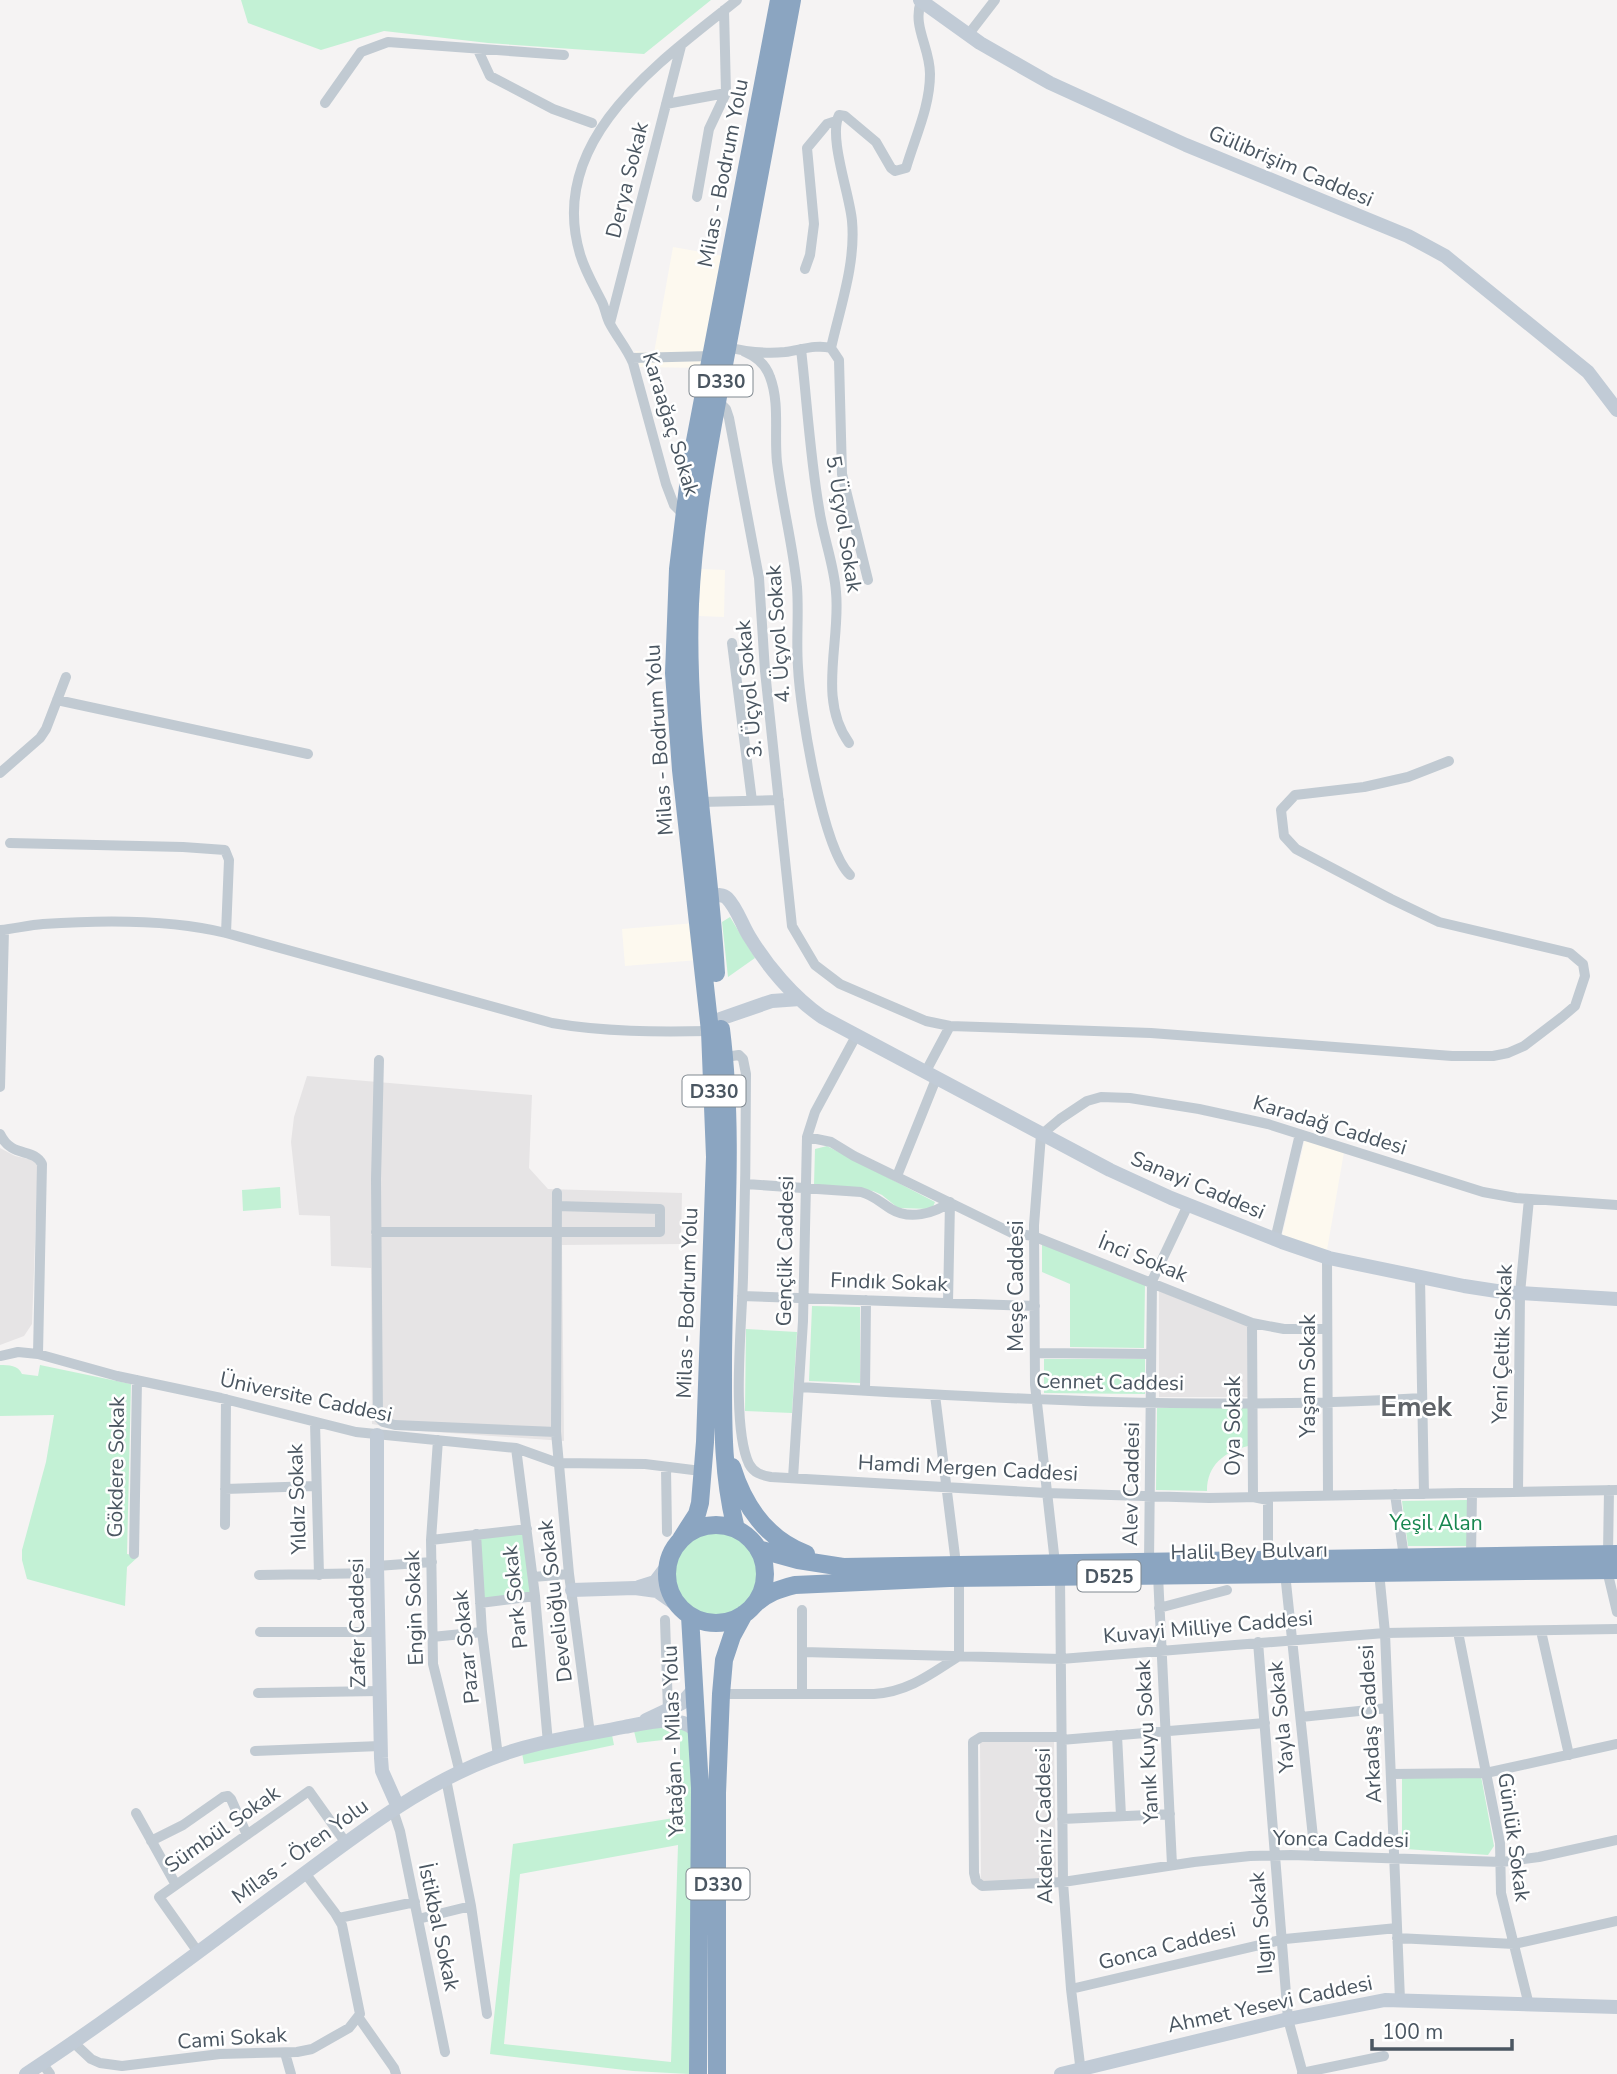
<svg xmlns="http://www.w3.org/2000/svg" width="1617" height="2074" font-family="'Nunito Sans',sans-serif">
<rect width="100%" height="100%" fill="#f5f3f3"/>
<path fill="#fdf9ef" d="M673 247 723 256 703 368 640 367 635 351 654 353Z
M700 569 725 570 724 617 699 616Z
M695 923 698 960 625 966 622 929Z
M1305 1139 1344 1152 1327 1250 1282 1236Z"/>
<path fill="#e6e4e5" d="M307 1076 532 1095 529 1168 548 1189 682 1193 681 1244 562 1245 564 1441 406 1430 372 1424 371 1268 331 1266 330 1216 299 1215 291 1142 294 1117Z
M0 1148 15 1156 38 1161 32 1324 24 1336 0 1345Z
M1159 1291 1248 1326V1397H1159Z
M980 1742H1054L1056 1880 981 1881Z"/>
<path fill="#c3f1d5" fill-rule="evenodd" d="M241 0H711L644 54 488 43 384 31 321 50 248 23Z
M730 917 755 958 728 977 722 922Z
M827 1146 935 1202 932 1209 898 1208 882 1195 873 1191 814 1185 815 1149Z
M280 1187 281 1208 243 1211 242 1190Z
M1042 1243 1145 1284 1144 1348 1070 1347V1284L1042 1272Z
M812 1306 860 1307V1383L809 1381Z
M746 1329 797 1332 792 1413 745 1411Z
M1044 1359H1145V1394L1044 1393Z
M0 1365C9 1365 18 1365 22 1374L38 1376 40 1365 131 1384 127 1554 139 1556 127 1567 125 1606 27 1579 22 1560V1550L46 1462 54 1415 0 1416Z
M1157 1408H1248V1446C1224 1452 1207 1465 1207 1491L1156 1490Z
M1467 1500V1546H1408L1402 1501Z
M527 1529 535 1596 480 1603 476 1534Z
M675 1574a42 42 0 1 1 84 0a42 42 0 1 1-84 0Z
M681 1724 694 1735 689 2074 633 2071 490 2054 513 1844 680 1817V1738L637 1743 634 1731ZM678 1845 671 2062 504 2044 520 1874Z
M612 1735 614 1745 524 1764 522 1753Z
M1481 1776 1494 1846 1488 1855 1406 1849 1402 1845V1777Z"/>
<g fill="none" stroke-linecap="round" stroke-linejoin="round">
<path stroke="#c1cad2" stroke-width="10" d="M968 35 995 0
M478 50 490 76 553 109 592 123
M325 103 361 52 388 42 564 55
M666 104 726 93 724 10
M697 197 709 129 726 93
M805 269 810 255 814 224 807 148 827 124 836 121
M610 323 681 46
M727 347C747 352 765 354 785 352 801 350 816 344 831 348
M801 349C807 402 810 456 819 508 823 537 834 564 836 592 841 641 817 699 849 743
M745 352C757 357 766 365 770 377 780 403 774 435 777 462 782 504 793 545 797 587 799 614 796 640 798 667 800 709 822 848 850 875
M632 358 711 356
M718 401 726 409 729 418 759 578 765 671 792 926 815 965 840 984 926 1021 950 1026 1151 1033 1452 1056H1493L1508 1053 1524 1046 1562 1017 1575 1006 1585 976 1583 964 1570 953 1439 922 1391 899 1296 849 1284 836 1281 810 1295 795 1364 787 1408 777 1449 761
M683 514 674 505 666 484 633 363C627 348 616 336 609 322 606 316 605 308 602 302 594 286 585 271 580 254 546 139 660 62 737 0
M868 580 842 474 839 360 831 348C840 308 856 263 852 221 850 195 828 137 839 115L845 116 876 142 891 168 895 171 906 168C915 137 930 107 930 74 930 47 912 27 921 1
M732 643 752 801
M57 700 308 754
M0 773 40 738 46 729 66 677
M701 802 779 800
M10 843 183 847 225 850 229 860 226 933
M0 930C14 929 28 925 43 924 101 920 170 919 226 933L552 1023C604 1032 657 1032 710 1031
M725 1057 739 1055 743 1059 746 1074C746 1142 745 1209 743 1277 742 1323 731 1425 749 1464 754 1473 761 1475 771 1477L1046 1493 1209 1498 1617 1490
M379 1060 376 1179 378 1417 383 1422 395 1425 556 1432
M925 1073 950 1026
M0 1087 4 930
M0 1134C12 1159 33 1147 42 1164L38 1354
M807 1137 831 1142 854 1156 1012 1233 1033 1236 1252 1323 1284 1329H1327
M897 1176 936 1079
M746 1184 861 1192C873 1195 880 1202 891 1209 909 1220 934 1214 950 1202
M557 1193 556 1432 569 1574 590 1734
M376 1232H660V1209L557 1206
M1275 1240 1300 1134
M1327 1257 1328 1495
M1420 1277 1424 1494
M742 1296 1035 1306
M948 1303 950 1202
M1252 1323 1253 1497 1268 1500V1560
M1035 1353 1151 1354
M0 1356 18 1352 38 1354 117 1376 221 1398 356 1432 516 1448 558 1463 645 1464 693 1470
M799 1387C1006 1399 1215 1411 1422 1398
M865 1391 866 1300
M935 1395 956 1564
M315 1422 319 1575
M438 1440 431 1540 433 1664 460 1773
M516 1448 535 1596 548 1743
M666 1468 667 1532
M793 1478 803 1321 807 1137 815 1112 856 1036
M225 1489 316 1486
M1518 1492 1520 1293 1529 1199
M1395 1494 1404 1557
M225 1525 226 1399
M476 1534 482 1632 498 1756
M431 1540 527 1529
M134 1554 137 1380
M1608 1554 1609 1490
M1471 1556 1472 1493
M1149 1562 1152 1281 1188 1205
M1055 1563 1035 1385 1034 1225 1041 1135 1060 1119 1087 1101 1101 1097 1130 1098 1199 1109 1268 1124 1483 1192 1516 1198 1617 1205
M377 1566 432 1562
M1607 1570 1617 1612
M1379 1572 1385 1633 1400 2000
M1285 1573 1315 1856
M259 1575 377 1573
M1158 1575 1172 1865
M533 1577 569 1574
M1060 1577 1063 1882 1071 1989 1081 2073
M480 1603 535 1596
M1159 1608 1227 1590
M665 1620 668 1711
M1541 1631 1569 1755
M260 1632H378
M1458 1632 1500 1843 1501 1893 1529 2005
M432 1637 482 1632
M1258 1642 1288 2019 1303 2074
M803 1652 1061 1659 1385 1633 1617 1629
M258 1693 379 1691
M802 1693V1610
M721 1694H874C908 1692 931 1674 959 1656V1577
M1301 1717 1388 1708
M1117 1735 1121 1816
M1061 1737H981L973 1742 974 1873 976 1881 982 1886 1063 1882 1194 1862 1250 1856 1291 1855 1502 1862 1539 1857 1617 1840
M1061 1740 1265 1723
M255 1751 380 1746
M1391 1774 1486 1773 1617 1744
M446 1779 471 1906 487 2014
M393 1810 400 1831 445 2052
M136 1813 176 1885
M1062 1819 1170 1814
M151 1841 183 1825 223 1797 228 1796 231 1799 247 1835
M339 1918 415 1902
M418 1919 471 1906
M1397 1938 1514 1944 1617 1921
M198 1952 159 1897 309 1791 346 1843
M1071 1989 1285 1939 1397 1928
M359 2018 394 2068 396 2074
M74 2043 91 2059 100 2063 122 2066 220 2054 297 2052 312 2049 349 2028 360 2014 342 1925 335 1913 305 1873
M285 2053 291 2074
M42 2063 50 2074
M1302 2073 1384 2056"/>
<path stroke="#c1cbd6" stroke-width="14" d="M920 0 980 43 1050 83 1186 145 1408 236 1445 256 1588 372 1617 410
M712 896C718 895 723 894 727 898 737 908 742 925 749 936 767 966 793 997 822 1017L1110 1170 1171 1198 1282 1242 1329 1258 1464 1286 1503 1292 1617 1299
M720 1019 772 1001 800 999
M377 1435V1566L381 1758 382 1771 398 1807
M639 1587 655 1582 668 1565
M572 1590 635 1588 657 1591 677 1605
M646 1720 682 1703 695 1688
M26 2074C118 2014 204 1947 293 1882 355 1836 417 1787 490 1759 532 1742 579 1736 624 1727 645 1723 684 1712 698 1734
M1061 2074 1288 2019 1385 2000 1617 2007"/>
<path stroke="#8ba5c1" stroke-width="18" d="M716 973C709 850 685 728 690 604 694 516 712 430 728 343 749 229 771 114 792 0
M721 1029C735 1141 723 1253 723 1365 723 1420 722 1475 736 1529
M732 1467C744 1506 767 1539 806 1554
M667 1574a49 49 0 1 1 98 0a49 49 0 1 1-98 0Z
M681 1539 697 1514 700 1503 705 1442 715 1157 710 1031 681 770 674 673 678 569 691 462 779 0
M758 1549 798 1560 843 1567 1617 1554
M755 1604C767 1593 779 1589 795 1585L949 1578 1617 1570
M690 1616 700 1788 698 2074
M717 2074V1793L721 1694 724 1660 732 1636 744 1614"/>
</g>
<g text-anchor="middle" stroke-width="5" stroke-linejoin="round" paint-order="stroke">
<g fill="#fff" stroke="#808990" stroke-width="2">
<rect x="689.5" y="365.5" width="63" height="31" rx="5"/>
<rect x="682.5" y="1075.5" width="63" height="31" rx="5"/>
<rect x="1077.5" y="1560.5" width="63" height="31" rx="5"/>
<rect x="686.5" y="1868.5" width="63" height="31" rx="5"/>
</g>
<g font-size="19" font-weight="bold" fill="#4a5661">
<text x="721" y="388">D330</text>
<text x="714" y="1098">D330</text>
<text x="1109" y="1583">D525</text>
<text x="718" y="1891">D330</text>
</g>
<g font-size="21" fill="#4a5661" stroke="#fff">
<text transform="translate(1291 166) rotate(23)" y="7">Gülibrişim Caddesi</text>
<text transform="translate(723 173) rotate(-79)" y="7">Milas - Bodrum Yolu</text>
<text transform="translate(627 180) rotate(-76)" y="7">Derya Sokak</text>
<text transform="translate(671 424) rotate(73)" y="7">Karaağaç Sokak</text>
<text transform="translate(844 524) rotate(81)" y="7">5. Üçyol Sokak</text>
<text transform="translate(778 634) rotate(-94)" y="7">4. Üçyol Sokak</text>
<text transform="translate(749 689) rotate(-95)" y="7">3. Üçyol Sokak</text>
<text transform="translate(659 740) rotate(-94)" y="7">Milas - Bodrum Yolu</text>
<text transform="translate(1330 1125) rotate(17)" y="7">Karadağ Caddesi</text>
<text transform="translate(1198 1185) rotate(23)" y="7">Sanayi Caddesi</text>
<text transform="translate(785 1251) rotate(-89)" y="7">Gençlik Caddesi</text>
<text transform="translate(1143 1258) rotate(22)" y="7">İnci Sokak</text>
<text transform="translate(889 1282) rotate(2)" y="7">Fındık Sokak</text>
<text transform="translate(1016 1286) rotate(-90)" y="7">Meşe Caddesi</text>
<text transform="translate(687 1303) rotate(-88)" y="7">Milas - Bodrum Yolu</text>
<text transform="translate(1502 1344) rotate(-88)" y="7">Yeni Çeltik Sokak</text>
<text transform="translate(1308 1376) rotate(-90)" y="7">Yaşam Sokak</text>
<text transform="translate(1110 1382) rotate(1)" y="7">Cennet Caddesi</text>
<text transform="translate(306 1397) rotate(12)" y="7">Üniversite Caddesi</text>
<text transform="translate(1233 1426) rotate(-90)" y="7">Oya Sokak</text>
<text transform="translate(116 1467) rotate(-89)" y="7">Gökdere Sokak</text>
<text transform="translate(968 1468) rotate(3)" y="7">Hamdi Mergen Caddesi</text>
<text transform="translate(1131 1484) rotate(-89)" y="7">Alev Caddesi</text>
<text transform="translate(297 1499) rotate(-92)" y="7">Yıldız Sokak</text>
<text transform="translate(1249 1551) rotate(-1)" y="7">Halil Bey Bulvarı</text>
<text transform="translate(515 1597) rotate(-96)" y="7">Park Sokak</text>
<text transform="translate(555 1601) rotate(-97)" y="7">Develioğlu Sokak</text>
<text transform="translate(414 1608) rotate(-92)" y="7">Engin Sokak</text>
<text transform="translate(357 1623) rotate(-91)" y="7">Zafer Caddesi</text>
<text transform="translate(1208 1627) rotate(-5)" y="7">Kuvayi Milliye Caddesi</text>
<text transform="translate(466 1647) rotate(-96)" y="7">Pazar Sokak</text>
<text transform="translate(1281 1717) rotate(-96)" y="7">Yayla Sokak</text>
<text transform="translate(1370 1724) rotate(-93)" y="7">Arkadaş Caddesi</text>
<text transform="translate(673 1741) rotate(-92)" y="7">Yatağan - Milas Yolu</text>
<text transform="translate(1147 1742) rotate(-93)" y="7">Yanık Kuyu Sokak</text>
<text transform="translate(1044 1826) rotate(-91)" y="7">Akdeniz Caddesi</text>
<text transform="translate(222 1829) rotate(-35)" y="7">Sümbül Sokak</text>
<text transform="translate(1514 1837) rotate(82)" y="7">Günlük Sokak</text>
<text transform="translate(1341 1839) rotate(1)" y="7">Yonca Caddesi</text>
<text transform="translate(300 1851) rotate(-36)" y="7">Milas - Ören Yolu</text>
<text transform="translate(1261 1923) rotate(-95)" y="7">Ilgın Sokak</text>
<text transform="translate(439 1927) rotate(78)" y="7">İstikbal Sokak</text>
<text transform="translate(1167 1946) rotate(-14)" y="7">Gonca Caddesi</text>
<text transform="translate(1270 2004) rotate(-12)" y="7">Ahmet Yesevi Caddesi</text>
<text transform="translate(232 2038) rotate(-4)" y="7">Cami Sokak</text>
</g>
<g font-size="21" fill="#17864f" stroke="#fff">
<text x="1436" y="1530">Yeşil Alan</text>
</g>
<g font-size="28" font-weight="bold" fill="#5f6368" stroke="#fff">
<text x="1416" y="1416">Emek</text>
</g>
</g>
<path d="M1372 2039v10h140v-10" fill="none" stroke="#4a5661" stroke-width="3.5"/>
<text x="1382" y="2039" font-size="21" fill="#4a5661" stroke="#ffffff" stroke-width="5" paint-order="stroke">100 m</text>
</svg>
